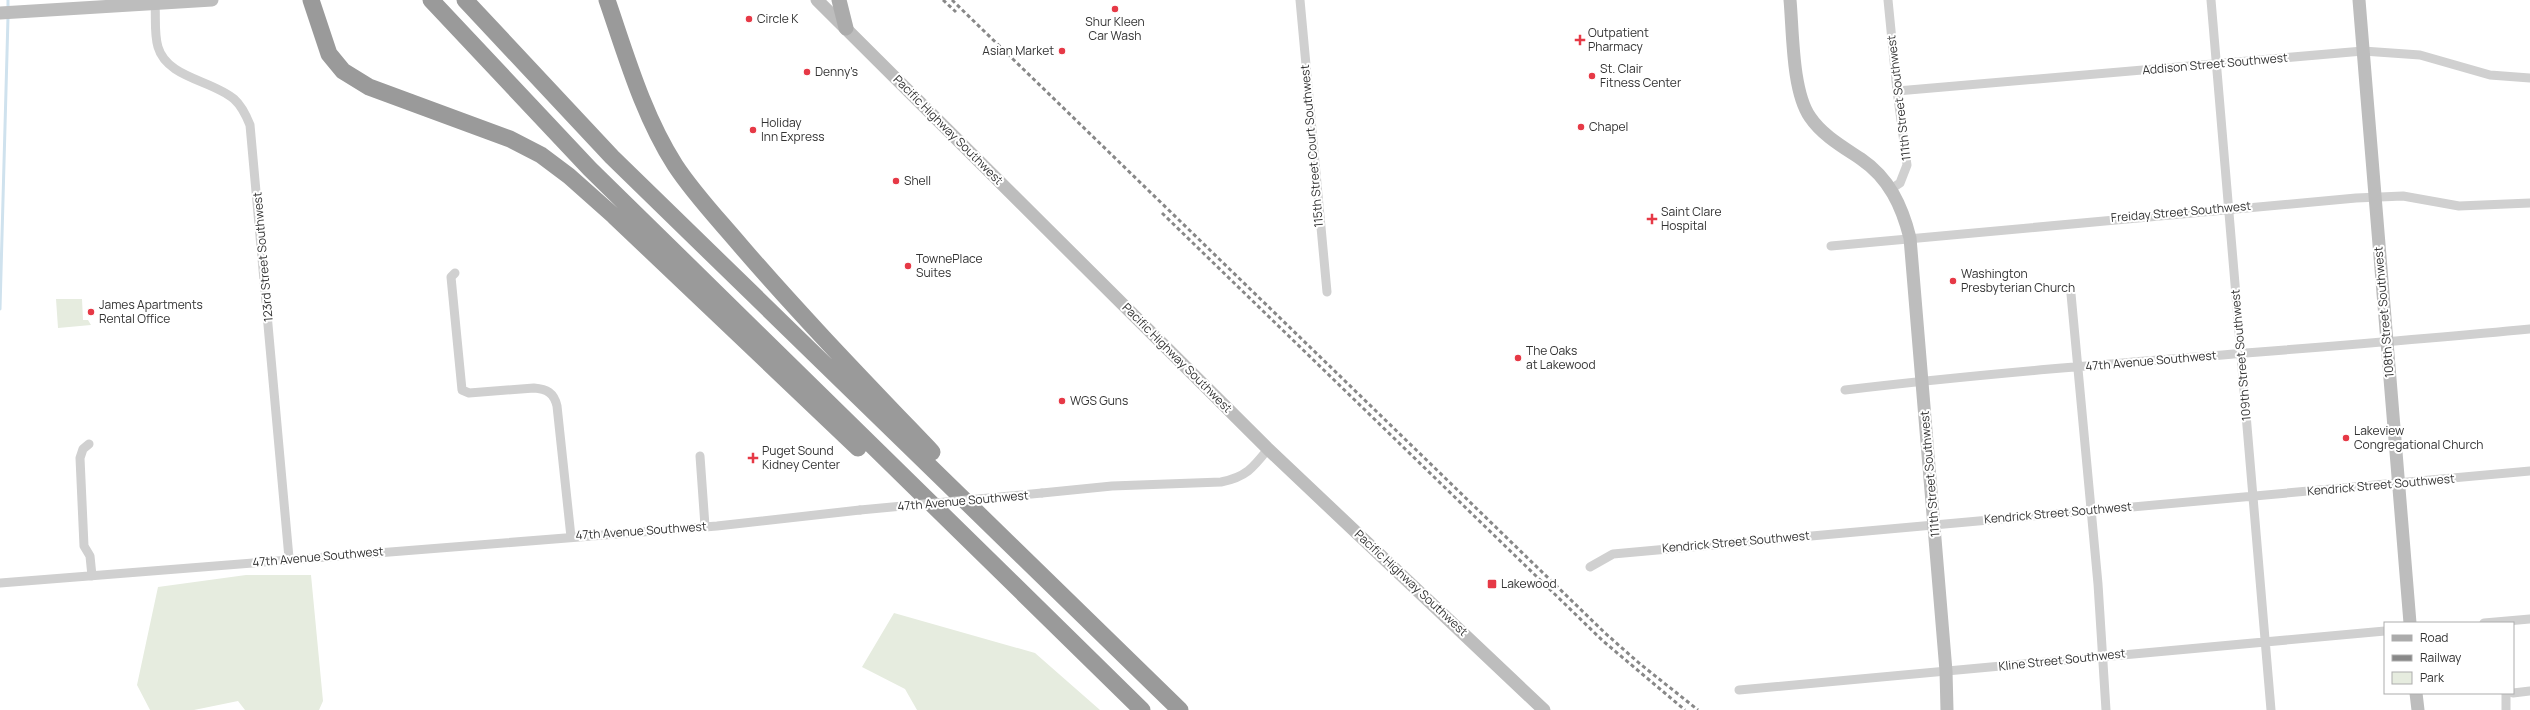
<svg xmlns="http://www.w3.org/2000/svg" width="2530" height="710" font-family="Manrope,sans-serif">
<rect width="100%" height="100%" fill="#fff"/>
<path fill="#e6ecdf" d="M56 299H82L83 320H88L91 325 58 328Z
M246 575H311L323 701 319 710H245L238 701 194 710H150L137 685 158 587Z
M894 613 1035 653 1100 710H917L905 689 862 667Z"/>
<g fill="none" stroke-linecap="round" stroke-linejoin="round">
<path stroke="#cfe2ee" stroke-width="3" d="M8 9V0
M0 309 8 17"/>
<path stroke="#d0d0d0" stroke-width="9" d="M1300 0 1327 292
M1888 0 1897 91 1907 165 1900 183 1891 189
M2211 0 2271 710
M155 4C156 17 154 34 158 47 167 78 212 80 234 99 242 106 246 115 250 125L289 558
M1897 91 2363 51 2420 55 2490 75 2530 78
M1831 246 2356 198 2403 196 2459 206 2530 203
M455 273 451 277 462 390 469 393 534 388C547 389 554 393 557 406L571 537
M2071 294 2098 584 2106 710
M1845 390C2072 363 2302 351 2530 329
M89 444 83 449 80 458 84 546 90 556 92 576
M700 456 705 526
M1042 493 1112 486 1221 482C1246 477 1253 468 1268 449
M1590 567 1613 554 2530 471
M0 583 717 526 860 510
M2484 623 2530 619
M1739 690 2385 631
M2513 693 2530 691
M2506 710V693"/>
<path stroke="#bdbdbd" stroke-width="13" d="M817 0 1268 449 1544 710
M1790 0C1793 32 1792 91 1810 117 1822 135 1843 147 1861 159 1889 178 1902 206 1910 238L1946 671 1947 710
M2359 0 2410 623
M0 13 212 0
M2416 693 2418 710"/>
<path stroke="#ababab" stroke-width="15" d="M839 0 846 28"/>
<path stroke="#9a9a9a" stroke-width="17" d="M311 0 329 54 343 71 369 87 510 139 541 155 569 176 614 216 858 448
M431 0 590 169 1142 710
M465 0 612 157 1180 710
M607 0C626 55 643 115 675 165 694 194 718 219 740 245 801 316 867 384 932 452"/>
<path stroke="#888" stroke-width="3" stroke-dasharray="4 3" stroke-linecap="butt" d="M943 0 956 12
M952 0 1605 633 1639 663 1698 710
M1162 213 1603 641 1685 710"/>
<path stroke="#d0d0d0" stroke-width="9" d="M860 510 1042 493"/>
</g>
<g fill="#e63946" stroke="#fff" stroke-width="1.5">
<circle cx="1115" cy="9" r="4"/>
<circle cx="749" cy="19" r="4"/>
<path d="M1578 34h4v4h4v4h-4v4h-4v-4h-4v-4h4z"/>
<circle cx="1062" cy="51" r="4"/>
<circle cx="807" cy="72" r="4"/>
<circle cx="1592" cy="76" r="4"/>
<circle cx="1581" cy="127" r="4"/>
<circle cx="753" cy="130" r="4"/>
<circle cx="896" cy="181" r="4"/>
<path d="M1650 213h4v4h4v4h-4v4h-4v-4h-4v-4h4z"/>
<circle cx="908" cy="266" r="4"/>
<circle cx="1953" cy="281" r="4"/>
<circle cx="91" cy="312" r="4"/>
<circle cx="1518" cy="358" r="4"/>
<circle cx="1062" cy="401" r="4"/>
<circle cx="2346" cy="438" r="4"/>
<path d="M751 452h4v4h4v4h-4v4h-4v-4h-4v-4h4z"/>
<rect x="1487" y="579" width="10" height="10" rx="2"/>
</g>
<g text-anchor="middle" stroke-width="4" stroke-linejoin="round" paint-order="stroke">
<g font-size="12" fill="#333" stroke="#fff" text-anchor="start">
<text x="757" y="23">Circle K</text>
<text x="1115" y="26" text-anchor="middle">Shur Kleen<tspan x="1115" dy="14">Car Wash</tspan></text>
<text x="1588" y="37">Outpatient<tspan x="1588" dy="14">Pharmacy</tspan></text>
<text x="1054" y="55" text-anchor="end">Asian Market</text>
<text x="1600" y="73">St. Clair<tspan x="1600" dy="14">Fitness Center</tspan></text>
<text x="815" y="76">Denny's</text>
<text x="761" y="127">Holiday<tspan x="761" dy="14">Inn Express</tspan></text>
<text x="1589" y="131">Chapel</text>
<text x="904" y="185">Shell</text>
<text x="1661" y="216">Saint Clare<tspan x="1661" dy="14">Hospital</tspan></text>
<text x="916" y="263">TownePlace<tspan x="916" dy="14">Suites</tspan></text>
<text x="1961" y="278">Washington<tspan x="1961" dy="14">Presbyterian Church</tspan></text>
<text x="99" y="309">James Apartments<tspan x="99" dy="14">Rental Office</tspan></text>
<text x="1526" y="355">The Oaks<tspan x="1526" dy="14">at Lakewood</tspan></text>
<text x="1070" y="405">WGS Guns</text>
<text x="2354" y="435">Lakeview<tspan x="2354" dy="14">Congregational Church</tspan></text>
<text x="762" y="455">Puget Sound<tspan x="762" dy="14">Kidney Center</tspan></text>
<text x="1501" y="588">Lakewood</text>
</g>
<g font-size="12" fill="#333" stroke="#fff">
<text transform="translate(2215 64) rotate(-5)" y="4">Addison Street Southwest</text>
<text transform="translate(1899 98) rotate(-97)" y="4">111th Street Southwest</text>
<text transform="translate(948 130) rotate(45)" y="4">Pacific Highway Southwest</text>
<text transform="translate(1312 146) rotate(-95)" y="4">115th Street Court Southwest</text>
<text transform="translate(2181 212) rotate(-5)" y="4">Freiday Street Southwest</text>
<text transform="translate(263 257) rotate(-95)" y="4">123rd Street Southwest</text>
<text transform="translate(2384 312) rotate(-95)" y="4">108th Street Southwest</text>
<text transform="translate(2241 355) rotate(-95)" y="4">109th Street Southwest</text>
<text transform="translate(1177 358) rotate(45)" y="4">Pacific Highway Southwest</text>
<text transform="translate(2151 361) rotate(-5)" y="4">47th Avenue Southwest</text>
<text transform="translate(1930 474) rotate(-95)" y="4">111th Street Southwest</text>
<text transform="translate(2381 485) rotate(-5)" y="4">Kendrick Street Southwest</text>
<text transform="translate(963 501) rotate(-5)" y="4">47th Avenue Southwest</text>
<text transform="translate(2058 513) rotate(-5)" y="4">Kendrick Street Southwest</text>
<text transform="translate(641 531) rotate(-4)" y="4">47th Avenue Southwest</text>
<text transform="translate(1736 542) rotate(-5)" y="4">Kendrick Street Southwest</text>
<text transform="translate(318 557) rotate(-5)" y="4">47th Avenue Southwest</text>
<text transform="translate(1411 583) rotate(43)" y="4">Pacific Highway Southwest</text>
<text transform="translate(2062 660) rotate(-6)" y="4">Kline Street Southwest</text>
</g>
</g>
<rect x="2384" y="622" width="130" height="72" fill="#ffffff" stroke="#adadad"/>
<rect x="2392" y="635" width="20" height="6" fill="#ababab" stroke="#adadad"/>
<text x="2420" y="642" font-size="12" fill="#333333">Road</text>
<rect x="2392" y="655" width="20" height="6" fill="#888888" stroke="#adadad"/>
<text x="2420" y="662" font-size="12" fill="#333333">Railway</text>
<rect x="2392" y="672" width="20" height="12" fill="#e6ecdf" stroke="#adadad"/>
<text x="2420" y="682" font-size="12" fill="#333333">Park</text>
</svg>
